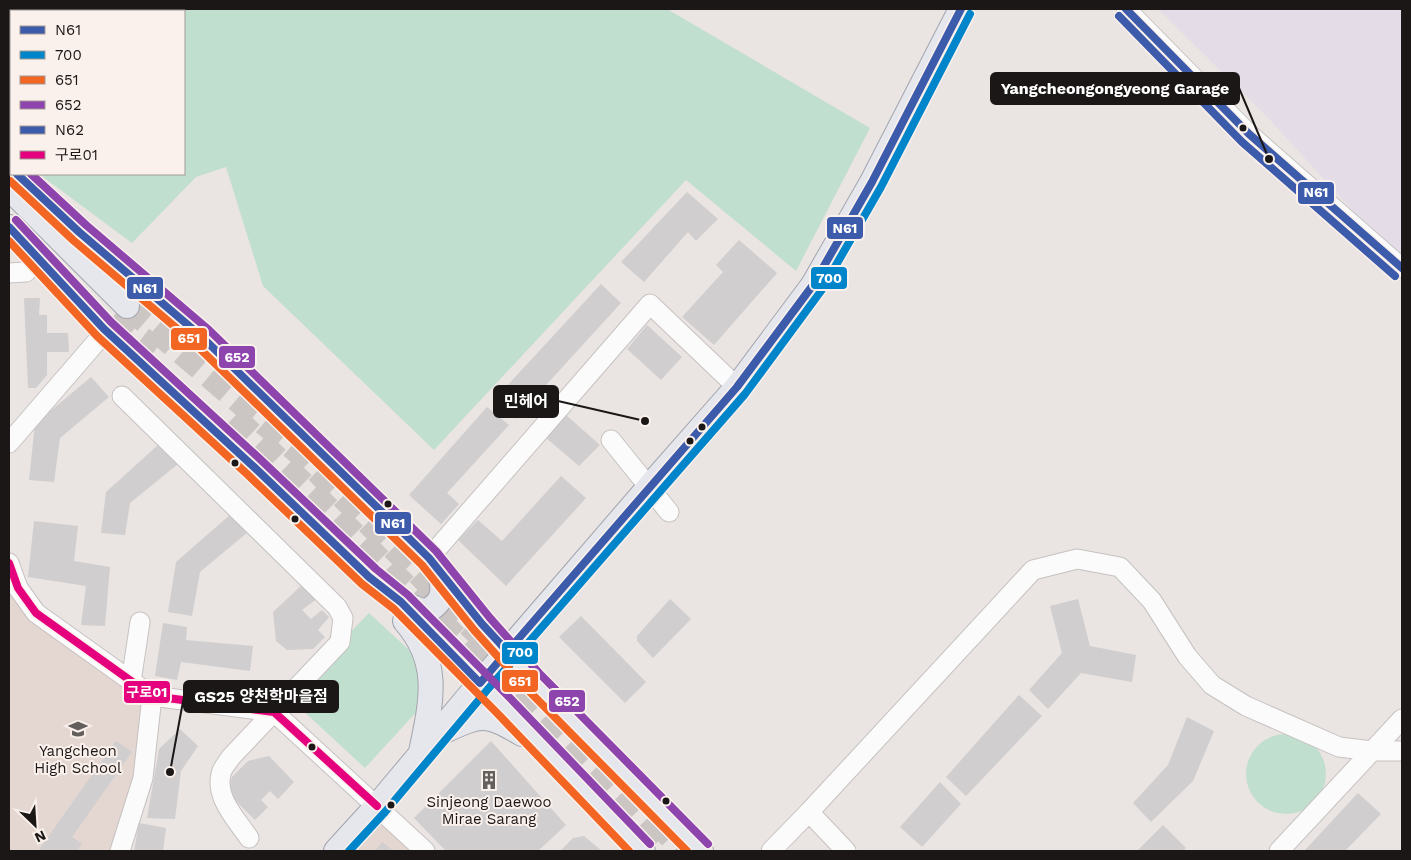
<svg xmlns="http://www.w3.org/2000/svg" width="1411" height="860" font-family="'Work Sans','Noto Sans KR',sans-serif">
<rect width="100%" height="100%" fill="#eae4e2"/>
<path fill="#e4dde8" d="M1158 9H1402V265L1269 119Z"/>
<path fill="#e4d7d2" d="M9 592 36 613 152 696 120 851H9Z
M377 806 425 851H336Z"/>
<path fill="#c1dfce" d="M9 9H667L870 128 796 271 686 180 434 450 263 286 226 167 196 177 132 243 39 174H184V11H11V146L9 142Z
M369 613 444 682 365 768 288 697Z
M1246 774a40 40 0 1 1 80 0a40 40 0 1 1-80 0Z"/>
<path fill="#d0cecf" d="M687 192 718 219 696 241 688 232 644 282 621 262Z
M739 240 777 273 714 345 682 317 723 272 716 265Z
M601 284 621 303 515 419 494 400Z
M24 298H40L39 315H47V333H68L69 352H47V375L36 388H28Z
M647 325 682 357 661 380 627 349Z
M91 377 109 397 60 438 54 482 29 480 35 424Z
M487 407 509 425 447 493 459 504 441 524 409 495Z
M566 415 600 445 579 466 545 437Z
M159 444 178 464 130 503 125 535 101 533 106 492Z
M561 476 586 498 506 586 458 540 478 520 502 541Z
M231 514 248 532 200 572 192 616 168 612 176 562Z
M34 521 78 526 74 561 110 567 105 626 81 625 86 586 28 577Z
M303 584 318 598 302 610 311 619 322 610 329 617 318 630 325 637 313 649 287 650 276 641 273 612Z
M670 599 691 619 653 658 637 641V636Z
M1078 599 1090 646 1136 655 1132 682 1081 673 1048 709 1029 690 1062 653 1050 606Z
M581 616 646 682 625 703 559 637Z
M163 623 187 627 186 640 253 646 250 671 181 662 177 680 155 676Z
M1019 695 1042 716 966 796 946 777Z
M1187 717 1214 731 1193 781 1151 822 1133 803 1168 765Z
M180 729 198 746 181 771 175 819 147 818 159 749Z
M116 741 132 752 72 837 82 844 77 851H38Z
M491 741 566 825 538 851H446L414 818Z
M269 756 294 782 278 799 270 791 261 800 268 807 255 820 227 792 232 777 248 761Z
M940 782 961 804 922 847 900 827Z
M1358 793 1381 814 1345 851H1304Z
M139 823 166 828 163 851H134Z
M1163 825 1186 848 1183 851H1137Z
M584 836 602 851H560L573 838Z
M382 842 394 851H375Z"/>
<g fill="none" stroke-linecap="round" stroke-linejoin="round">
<path stroke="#cbc5c3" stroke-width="24" stroke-dasharray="24 12" stroke-linecap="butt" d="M127 306 300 454 480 636
M113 317 156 349
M234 417C381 556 520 704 661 850
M654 820 684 851"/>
<g stroke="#c6c2c1" stroke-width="21">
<path id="minor" d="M1126 9 1249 134 1402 268
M9 273 26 272 38 259
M122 396 337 607 343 618 340 642 231 757C228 762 222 768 221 774 215 798 237 820 249 838
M611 440 669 512
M9 443 98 340
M429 558 650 304 737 387
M9 563 18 588 36 613 152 696 274 712 425 851
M131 682 140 622
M809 812 846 851
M120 851 143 778 152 696
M771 851 809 812 1033 570 1077 559 1120 567 1152 601 1187 656 1212 685 1246 706 1339 747 1372 751H1402
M1279 851 1402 719"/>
</g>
<g stroke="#a2a5ae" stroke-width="26">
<path id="major" d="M17 174 79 232 202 337 429 558 482 624 532 680 701 851
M9 188 127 306
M9 227 104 329 254 467 369 577 401 602 503 705 643 851
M402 603 425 612C445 602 444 591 440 571
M405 621C442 663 431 703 421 752
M442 732C482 714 484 712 522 734
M336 851 377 806 480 683 649 487 737 387 813 285 872 182 961 9"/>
</g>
<use href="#minor" stroke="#fcfbfb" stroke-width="19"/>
<use href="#major" stroke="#e6e7ed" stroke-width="24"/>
<g stroke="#fbf1ec" stroke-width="11">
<path id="bus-1" d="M1126 9 1249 134 1402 268
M17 174 79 232 202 337 380 510 429 558 482 624 507 651
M9 227 104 329 254 467 369 577 401 602 480 683 737 387 813 285 872 182 961 9"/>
</g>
<g stroke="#fbf1ec" stroke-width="11">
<path id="bus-2" d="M349 851 385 812 488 689 745 394 821 291 881 187 970 14"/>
</g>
<g stroke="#fbf1ec" stroke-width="11">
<path id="bus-3" d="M10 181 73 240 195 344 422 565 474 630 525 687 687 851
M9 241 97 336 247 474 362 584 394 609 496 712 629 851"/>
</g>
<g stroke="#fbf1ec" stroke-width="11">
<path id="bus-4" d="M31 174 86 225 209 330 436 551 490 618 539 673 708 844
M16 220 111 322 261 460 376 569 408 595 510 698 650 844"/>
</g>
<g stroke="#fbf1ec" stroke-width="11">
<path id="bus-5" d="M1119 16 1242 142 1395 276"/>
</g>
<g stroke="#fbf1ec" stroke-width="11">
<path id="bus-6" d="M9 563 18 588 36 613 152 696 274 712 377 806"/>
</g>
<use href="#bus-1" stroke="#3d5bab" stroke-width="8"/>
<use href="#bus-2" stroke="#0085ca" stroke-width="8"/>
<use href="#bus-3" stroke="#f26522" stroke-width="8"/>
<use href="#bus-4" stroke="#8e44ad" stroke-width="8"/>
<use href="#bus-5" stroke="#3d5bab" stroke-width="8"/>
<use href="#bus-6" stroke="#e5007d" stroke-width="8"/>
</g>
<defs>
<g id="school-bare" transform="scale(1.5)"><path d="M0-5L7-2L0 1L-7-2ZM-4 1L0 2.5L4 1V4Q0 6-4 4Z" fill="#635f5d" stroke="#fbf1ec" stroke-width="2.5" paint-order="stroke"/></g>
<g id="building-bare" transform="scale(1.5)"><path d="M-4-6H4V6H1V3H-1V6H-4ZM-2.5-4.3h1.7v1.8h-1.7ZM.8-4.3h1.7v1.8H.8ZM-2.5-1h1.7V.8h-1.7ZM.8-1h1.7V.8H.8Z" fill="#635f5d" stroke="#fbf1ec" stroke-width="2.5" paint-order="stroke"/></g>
</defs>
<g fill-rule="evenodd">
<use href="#school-bare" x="78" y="729"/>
<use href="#building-bare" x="489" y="780"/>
</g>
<g fill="#1b1716" stroke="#fbf1ec" stroke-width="2">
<circle cx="1243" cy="128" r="4.5"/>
<circle cx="702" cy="427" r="4.5"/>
<circle cx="690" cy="441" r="4.5"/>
<circle cx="235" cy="463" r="4.5"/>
<circle cx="388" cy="504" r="4.5"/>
<circle cx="295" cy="519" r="4.5"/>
<circle cx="312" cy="747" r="4.5"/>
<circle cx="666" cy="801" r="4.5"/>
<circle cx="391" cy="805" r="4.5"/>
</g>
<g text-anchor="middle" stroke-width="4" stroke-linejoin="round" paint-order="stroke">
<g font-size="15" fill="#1b1716" stroke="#fbf1ec">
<text x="78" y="756">Yangcheon<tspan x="78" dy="17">High School</tspan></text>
<text x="489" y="807">Sinjeong Daewoo<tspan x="489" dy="17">Mirae Sarang</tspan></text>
</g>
</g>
<path fill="none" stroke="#1b1716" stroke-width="2" d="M1269 159L1239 88M645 421L558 401M170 772L184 696"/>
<g fill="#1b1716" stroke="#fbf1ec" stroke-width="2">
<circle cx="1269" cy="159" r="5"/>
<circle cx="645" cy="421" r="5"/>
<circle cx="170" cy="772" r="5"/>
</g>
<g fill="#1b1716" stroke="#1b1716" stroke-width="2">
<rect x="991" y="73" width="248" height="31" rx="5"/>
<rect x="494" y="386" width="64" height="31" rx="5"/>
<rect x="184" y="681" width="154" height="31" rx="5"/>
</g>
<g font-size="16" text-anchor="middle" font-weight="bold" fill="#fff">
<text x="1115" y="94">Yangcheongongyeong Garage</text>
<text x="526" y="407">민헤어</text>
<text x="261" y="702">GS25 양천학마을점</text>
</g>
<g stroke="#fbf1ec" stroke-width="2">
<rect x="1297" y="181" width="38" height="24" rx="5" fill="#3d5bab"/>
<rect x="826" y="216" width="38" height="24" rx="5" fill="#3d5bab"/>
<rect x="810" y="266" width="38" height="24" rx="5" fill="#0085ca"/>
<rect x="126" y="276" width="38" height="24" rx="5" fill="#3d5bab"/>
<rect x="170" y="327" width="38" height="24" rx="5" fill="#f26522"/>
<rect x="218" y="345" width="38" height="24" rx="5" fill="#8e44ad"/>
<rect x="374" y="511" width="38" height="24" rx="5" fill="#3d5bab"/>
<rect x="501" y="641" width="38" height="24" rx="5" fill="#0085ca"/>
<rect x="501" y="669" width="38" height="24" rx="5" fill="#f26522"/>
<rect x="123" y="680" width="48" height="24" rx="5" fill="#e5007d"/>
<rect x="548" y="689" width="38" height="24" rx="5" fill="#8e44ad"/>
</g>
<g font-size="14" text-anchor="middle" font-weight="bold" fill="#fff">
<text x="1316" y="197">N61</text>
<text x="845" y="233">N61</text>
<text x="829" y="283">700</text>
<text x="145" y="293">N61</text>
<text x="189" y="343">651</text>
<text x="237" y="362">652</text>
<text x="393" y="528">N61</text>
<text x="520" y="657">700</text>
<text x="520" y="686">651</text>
<text x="147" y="697">구로01</text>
<text x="567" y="706">652</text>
</g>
<rect width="1411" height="860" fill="none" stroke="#1b1716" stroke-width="20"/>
<rect x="10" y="10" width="175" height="165" fill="#fbf1ec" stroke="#a19a96"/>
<rect x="20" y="26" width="25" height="8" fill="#3d5bab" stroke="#a19a96"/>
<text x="55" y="35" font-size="15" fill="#1b1716">N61</text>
<rect x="20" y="51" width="25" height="8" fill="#0085ca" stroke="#a19a96"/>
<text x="55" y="60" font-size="15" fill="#1b1716">700</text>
<rect x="20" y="76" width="25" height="8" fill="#f26522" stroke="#a19a96"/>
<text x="55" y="85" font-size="15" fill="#1b1716">651</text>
<rect x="20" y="101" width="25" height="8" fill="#8e44ad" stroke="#a19a96"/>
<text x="55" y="110" font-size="15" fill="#1b1716">652</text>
<rect x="20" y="126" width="25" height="8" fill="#3d5bab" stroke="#a19a96"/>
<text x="55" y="135" font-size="15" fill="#1b1716">N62</text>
<rect x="20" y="151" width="25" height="8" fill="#e5007d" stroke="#a19a96"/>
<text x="55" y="160" font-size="15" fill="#1b1716">구로01</text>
<g transform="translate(35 825) rotate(155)" stroke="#fbf1ec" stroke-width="4" paint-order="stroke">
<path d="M0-4L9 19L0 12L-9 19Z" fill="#1b1716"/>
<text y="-8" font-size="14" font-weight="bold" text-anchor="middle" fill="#1b1716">N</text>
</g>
</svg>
